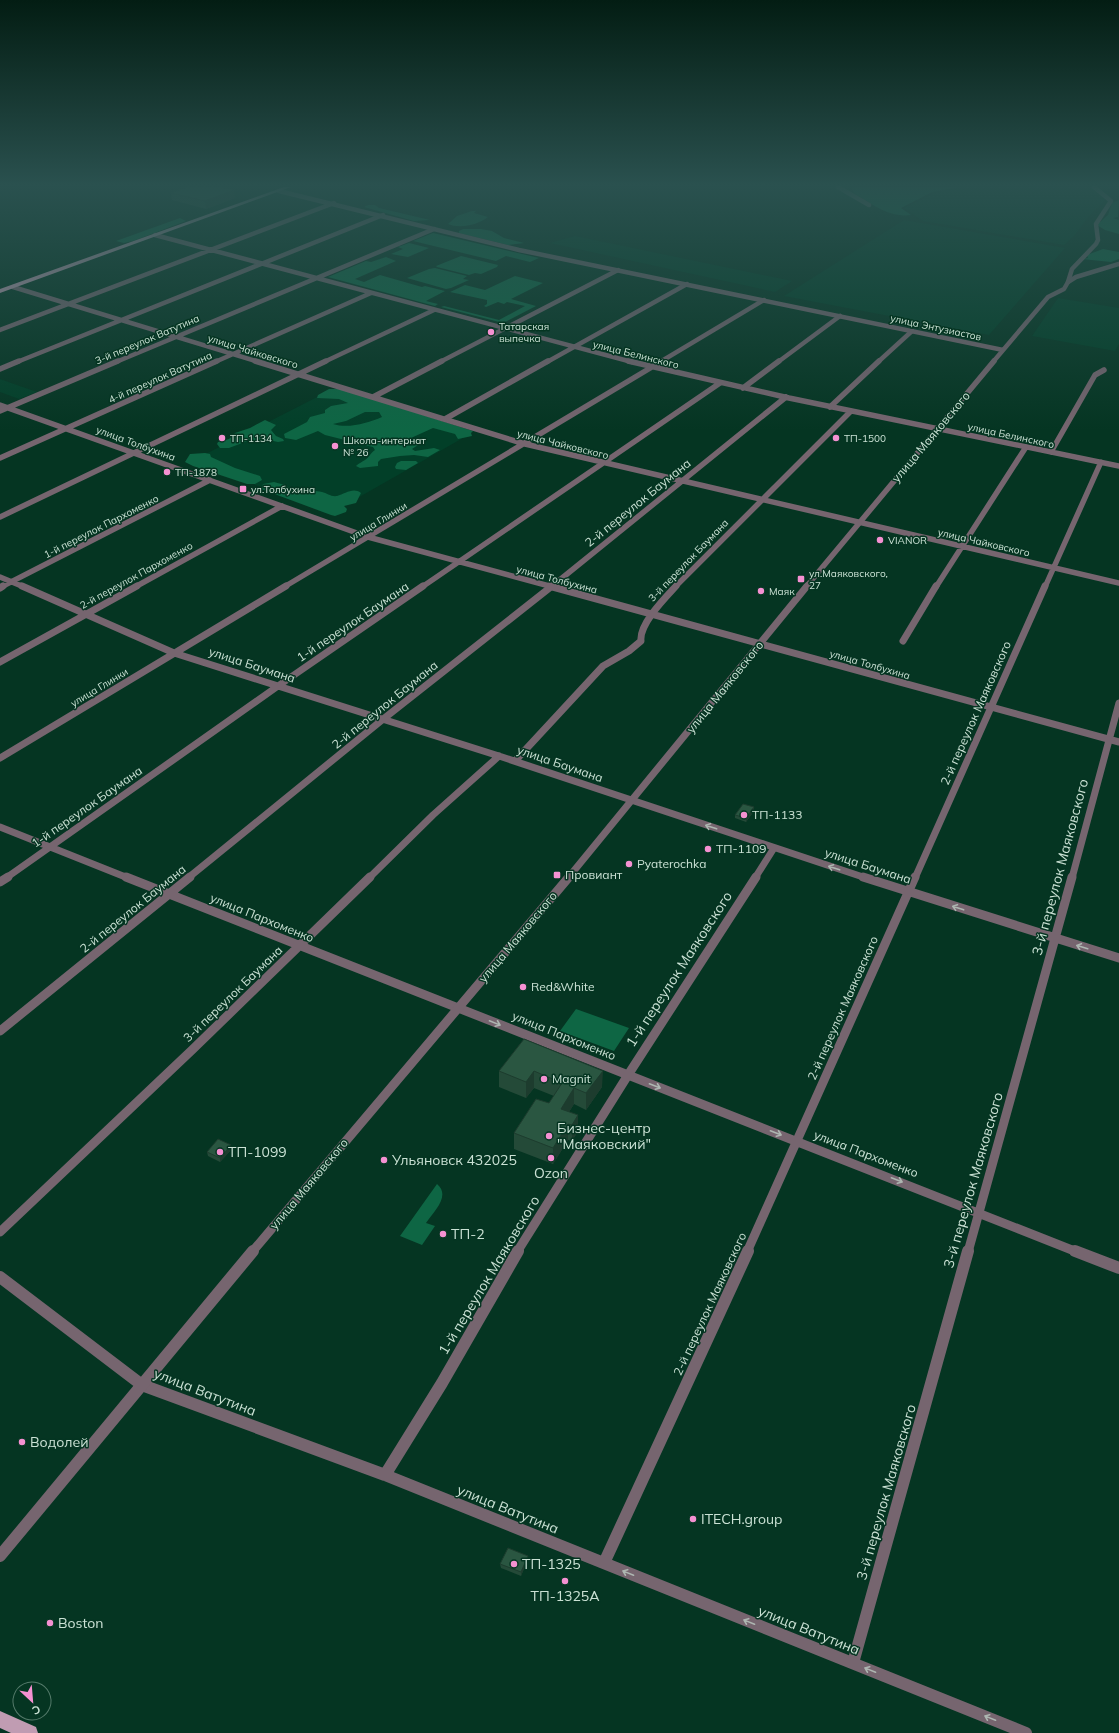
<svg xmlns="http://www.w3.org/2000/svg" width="1119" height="1733" font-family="Mulish,sans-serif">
<rect width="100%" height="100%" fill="#053522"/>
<path fill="#023f28" d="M964 187H1088L1094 189 1105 197 1104 201 1089 216 1074 236 1064 245 923 221 904 208 937 192Z
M904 220 1065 248 989 335 784 296Z
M575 236 792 281 775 292 550 243Z
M1058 298 1119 308V344L1115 351 1032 336Z
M0 379 14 384 37 392 19 399 0 392Z
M329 391 470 434 333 512 190 462Z"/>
<path fill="#0e6644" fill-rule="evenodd" d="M855 187H960L932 192 901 208 911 215C889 218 872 204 854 193L852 188Z
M1119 200 1118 217 1113 218 1119 220V234L1105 230 1097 225 1108 215 1112 203Z
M368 205H375L379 208 430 220 414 221 364 207Z
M472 211H476L474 213 488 217C478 225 460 229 448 224L457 216Z
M180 218 186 221 133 241 124 243 116 241Z
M463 229H481L492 231 504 238 524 243 508 245 459 233V231Z
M433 233 539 258 530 262 506 256 496 261 413 241Z
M409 243 429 248 408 257 391 254 403 249 398 247Z
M1103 249 1119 252V259L1111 262 1082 259 1088 258 1087 255Z
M461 256 498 265 497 267 481 274 475 273 469 275 437 267 436 266Z
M386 257 396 261 355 279 364 282 380 275 422 287 425 286 445 291 426 301 438 304 435 306 328 277 366 261 371 262Z
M435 268 467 276 463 279 469 280 451 288 446 289 407 278 429 269Z
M515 276 543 283 511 299 536 306 503 323 441 307 444 306 499 320 525 306 507 302 504 304 498 302 486 307 484 306 487 304V300L450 292 465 285 485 290Z
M329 389H342L473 431 471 433 472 436 458 439 455 434 433 428 400 443 404 446 418 445 412 449 415 451 434 448 440 450 428 457 414 455 400 456 381 459 378 462V466L360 468 356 466C359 463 362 462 365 460 370 457 370 453 375 450L373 447 325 435 318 431 296 440 285 438 284 434 307 422 310 417 325 413V410L331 406 348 403 339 399 317 398 318 395ZM365 412H379L382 417C368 423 348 429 333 424L346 421Z
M265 420 276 425 271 430 276 436 283 439 284 441 278 442 269 440 261 442 250 440 229 448H220L217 444 218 442 229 439 235 433 250 428Z
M205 453 210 454 211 457 235 468 260 476 262 480 255 484H247L193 466 185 462 190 454Z
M401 461H416L418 463 406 470 396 469 395 467 397 463Z
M274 482 285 485 296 492C305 492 312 490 322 492 327 493 331 497 337 496 345 494 353 487 361 493L356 503 344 506 347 509 346 512 335 516 331 515 261 489 263 484Z
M576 1009 629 1028 614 1051 560 1031Z
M437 1184C451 1196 434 1211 426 1223L435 1226 422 1245 400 1236Z"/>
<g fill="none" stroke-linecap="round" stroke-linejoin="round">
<path stroke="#76656f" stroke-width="4.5" d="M838 187 869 205
M155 235 632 362
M1068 282 1072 269 1096 244 1098 240 1096 224 1111 201 1094 187
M13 287 259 362
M0 330 334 203
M17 362 383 215
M116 362 434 229
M215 362 371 293
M324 362 434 310
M440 362 618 270
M547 362 687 284
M660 362 764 300
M778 362 840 316
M878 362 912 331"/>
<path stroke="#76656f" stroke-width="5.5" d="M255 361 525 444 1119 583
M628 361 789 398 1119 466
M0 369 19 361
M743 388 779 361
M373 397 442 361
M0 405 368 537 553 587
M830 407 879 361
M0 411 118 361
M445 419 548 361
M1051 452 1095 375 1104 370
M0 458 217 361
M0 517 326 361
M0 577 24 587
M1 587 210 480
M135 587 282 506
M284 587 662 361
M422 587 720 383
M551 587 786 397
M675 587 851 411
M936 587 1026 447
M1045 587 1101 462"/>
<path stroke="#76656f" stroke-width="7" d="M22 586 174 653 499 756 866 878
M549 586 1119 742
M0 588 3 586
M903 641 936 586
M0 662 137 586
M0 758 286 586
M515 761 603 666 629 651 641 641C639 624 665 598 676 586
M0 827 128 878
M6 878 278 686 423 586
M188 878 382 720 552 586
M369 878 433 815 499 756
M755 878 774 848
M915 878 1045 586
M1072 878 1119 703"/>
<path stroke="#76656f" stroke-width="9" d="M126 877 1077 1252
M863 877 1119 958
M0 882 8 877
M0 1031 190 877
M0 1232 192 1050 370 877
M517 1252 628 1075 756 877
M747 1252 915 877
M968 1252 1072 877"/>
<path stroke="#76656f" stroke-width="12" d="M1075 1251 1119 1268
M142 1385 385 1475 1026 1733
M385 1475 442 1383 518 1251
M604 1563 748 1251
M853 1663 968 1251"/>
<path stroke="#76656f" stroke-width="4.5" d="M279 191 519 250 1003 350
M993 362 1048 297 1064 289 1068 282 1076 277 1119 264"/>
<path stroke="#76656f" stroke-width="5.5" d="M806 587 994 361"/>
<path stroke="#76656f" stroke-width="7" d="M568 878 807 586"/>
<path stroke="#76656f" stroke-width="9" d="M252 1252 569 877"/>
<path stroke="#76656f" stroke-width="12" d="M0 1277 142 1385
M0 1556 253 1251"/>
<path fill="#c09cb2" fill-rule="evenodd" d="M284 187H291L0 293V289Z
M0 1711 36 1727 38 1733H11L0 1728Z"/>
</g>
<path fill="#244a38" d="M171 193 235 198 206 209 172 200Z
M754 811 746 822 735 818V815Z
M524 1039 602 1087 586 1110 574 1104 569 1112 578 1115V1131L572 1141 568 1140 553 1164 514 1149V1133L549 1103 554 1096 534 1088 526 1098 499 1087V1071Z
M232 1149 220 1162 208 1156 207 1152Z
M528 1559 521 1576 501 1568 500 1564Z"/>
<path fill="#1d3c2e" d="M234 190 235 198 206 209 205 201Z
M754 807V811L746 822V818Z
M534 1071V1088L526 1098V1082Z
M603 1071 602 1087 586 1110V1093Z
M574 1088V1104L561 1125V1109Z
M578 1115V1131L572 1141V1125Z
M568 1124V1140L553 1164V1148Z
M231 1145 232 1149 220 1162V1158Z
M528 1556V1559L521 1576V1572Z"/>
<path fill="#2a5641" stroke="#1d3c2e" d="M187 187H220L234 190 205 201 171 193Z
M743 804 754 807 746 818 735 815Z
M524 1039 603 1071 586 1093 574 1088 561 1109 578 1115 572 1125 568 1124 553 1148 514 1133 536 1099 549 1103 562 1083 534 1071 526 1082 499 1071Z
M218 1139 231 1145 220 1158 207 1152Z
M508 1548 528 1556 521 1572 500 1564Z"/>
<defs><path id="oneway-shaft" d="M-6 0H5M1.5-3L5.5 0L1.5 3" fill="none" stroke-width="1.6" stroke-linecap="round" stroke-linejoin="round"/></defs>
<g stroke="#adb6b1">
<use href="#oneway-shaft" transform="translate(711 827) rotate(-162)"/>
<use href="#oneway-shaft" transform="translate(834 868) rotate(-162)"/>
<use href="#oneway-shaft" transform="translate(958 908) rotate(-162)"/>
<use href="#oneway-shaft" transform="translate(1082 947) rotate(-163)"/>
<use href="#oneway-shaft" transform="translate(495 1023) rotate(22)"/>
<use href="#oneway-shaft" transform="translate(655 1086) rotate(21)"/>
<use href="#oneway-shaft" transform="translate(776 1133) rotate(21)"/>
<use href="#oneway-shaft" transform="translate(897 1180) rotate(21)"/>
<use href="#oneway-shaft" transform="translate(628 1573) rotate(-158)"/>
<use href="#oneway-shaft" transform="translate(749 1622) rotate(-158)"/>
<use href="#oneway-shaft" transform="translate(870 1670) rotate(-158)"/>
<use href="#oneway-shaft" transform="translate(990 1718) rotate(-158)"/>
</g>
<linearGradient id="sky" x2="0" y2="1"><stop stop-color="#031d13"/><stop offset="0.43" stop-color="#2a514f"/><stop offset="1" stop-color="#2a514f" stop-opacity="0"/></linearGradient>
<rect width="1119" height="430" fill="url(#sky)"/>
<g fill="#f591d2" stroke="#053522" stroke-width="1.5">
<circle cx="491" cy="332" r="4"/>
<circle cx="222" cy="438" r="4"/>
<circle cx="836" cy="438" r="4"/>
<circle cx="335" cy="446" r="4"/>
<circle cx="167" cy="472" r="4"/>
<rect x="239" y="485" width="8" height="8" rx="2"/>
<circle cx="880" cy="540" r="4"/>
<rect x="797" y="575" width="8" height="8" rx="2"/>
<circle cx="761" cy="591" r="4"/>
<circle cx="744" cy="815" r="4"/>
<circle cx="708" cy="849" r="4"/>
<circle cx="629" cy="864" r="4"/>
<rect x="553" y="871" width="8" height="8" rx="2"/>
<circle cx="523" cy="987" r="4"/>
<circle cx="544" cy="1079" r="4"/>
<circle cx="549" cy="1136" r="4"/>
<circle cx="220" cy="1152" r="4"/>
<circle cx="551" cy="1158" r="4"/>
<circle cx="384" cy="1160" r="4"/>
<circle cx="443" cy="1234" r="4"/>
<circle cx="22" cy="1442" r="4"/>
<circle cx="693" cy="1519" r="4"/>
<circle cx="514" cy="1564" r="4"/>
<circle cx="565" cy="1581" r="4"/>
<circle cx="50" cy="1623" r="4"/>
</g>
<g text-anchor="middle" stroke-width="3" stroke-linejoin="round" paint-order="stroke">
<g font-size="10" fill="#cbe2d5" stroke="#053522" text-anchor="start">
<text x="499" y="330">Татарская<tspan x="499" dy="12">выпечка</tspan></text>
<text x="230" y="442">ТП-1134</text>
<text x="844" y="442">ТП-1500</text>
<text x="343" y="444">Школа-интернат<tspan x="343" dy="12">№ 26</tspan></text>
<text x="175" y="476">ТП-1878</text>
<text x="251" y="493">ул.Толбухина</text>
<text x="888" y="544">VIANOR</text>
<text x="809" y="577">ул.Маяковского,<tspan x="809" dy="12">27</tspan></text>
<text x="769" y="595">Маяк</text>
</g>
<g font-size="10" fill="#cbe2d5" stroke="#053522">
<text transform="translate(936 327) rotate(12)" y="4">улица Энтузиастов</text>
<text transform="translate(147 339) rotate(-23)" y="4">3-й переулок Ватутина</text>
<text transform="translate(253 351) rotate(17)" y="4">улица Чайковского</text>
<text transform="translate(636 354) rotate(14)" y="4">улица Белинского</text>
<text transform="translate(160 377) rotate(-24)" y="4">4-й переулок Ватутина</text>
<text transform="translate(1011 435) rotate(12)" y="4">улица Белинского</text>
<text transform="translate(136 443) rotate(20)" y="4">улица Толбухина</text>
<text transform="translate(563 444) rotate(14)" y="4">улица Чайковского</text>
<text transform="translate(378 521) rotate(-31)" y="4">улица Глинки</text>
<text transform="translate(101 526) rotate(-27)" y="4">1-й переулок Пархоменко</text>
<text transform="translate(984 542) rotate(13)" y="4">улица Чайковского</text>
<text transform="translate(688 560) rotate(-46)" y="4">3-й переулок Баумана</text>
<text transform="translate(136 575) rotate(-29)" y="4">2-й переулок Пархоменко</text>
<text transform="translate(557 579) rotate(15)" y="4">улица Толбухина</text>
<text transform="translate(870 664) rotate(16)" y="4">улица Толбухина</text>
<text transform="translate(99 687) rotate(-31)" y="4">улица Глинки</text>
</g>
<g font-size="12" fill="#cbe2d5" stroke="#053522">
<text transform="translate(931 437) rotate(-50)" y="4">улица Маяковского</text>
<text transform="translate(638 503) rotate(-39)" y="4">2-й переулок Баумана</text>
<text transform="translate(353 622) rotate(-34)" y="4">1-й переулок Баумана</text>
<text transform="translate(252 665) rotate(18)" y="4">улица Баумана</text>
<text transform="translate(725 687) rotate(-51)" y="4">улица Маяковского</text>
<text transform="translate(385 705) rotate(-39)" y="4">2-й переулок Баумана</text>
<text transform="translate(976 713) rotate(-66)" y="4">2-й переулок Маяковского</text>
<text transform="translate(560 764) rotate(19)" y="4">улица Баумана</text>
<text transform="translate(87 807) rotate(-35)" y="4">1-й переулок Баумана</text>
<text transform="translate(868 866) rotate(18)" y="4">улица Баумана</text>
<text transform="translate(133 909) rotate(-39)" y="4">2-й переулок Баумана</text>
<text transform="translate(262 918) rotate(22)" y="4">улица Пархоменко</text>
<text transform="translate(518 937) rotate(-50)" y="4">улица Маяковского</text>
<text transform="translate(233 994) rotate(-44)" y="4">3-й переулок Баумана</text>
<text transform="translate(843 1008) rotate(-66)" y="4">2-й переулок Маяковского</text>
<text transform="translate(564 1036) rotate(22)" y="4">улица Пархоменко</text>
<text transform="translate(866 1154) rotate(21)" y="4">улица Пархоменко</text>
<text transform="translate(309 1184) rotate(-50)" y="4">улица Маяковского</text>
<text transform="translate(710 1304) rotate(-65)" y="4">2-й переулок Маяковского</text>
</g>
<g font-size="12" fill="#cbe2d5" stroke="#053522" text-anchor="start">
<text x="752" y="819">ТП-1133</text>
<text x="716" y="853">ТП-1109</text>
<text x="637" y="868">Pyaterochka</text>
<text x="565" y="879">Провиант</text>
<text x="531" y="991">Red&amp;White</text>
<text x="552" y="1083">Magnit</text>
</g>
<g font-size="14" fill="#cbe2d5" stroke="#053522">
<text transform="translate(1060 867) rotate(-75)" y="5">3-й переулок Маяковского</text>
<text transform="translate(679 969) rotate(-57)" y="5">1-й переулок Маяковского</text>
<text transform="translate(973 1180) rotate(-74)" y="5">3-й переулок Маяковского</text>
<text transform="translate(489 1275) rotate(-59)" y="5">1-й переулок Маяковского</text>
<text transform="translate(205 1392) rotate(21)" y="5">улица Ватутина</text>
<text transform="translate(886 1492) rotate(-74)" y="5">3-й переулок Маяковского</text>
<text transform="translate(508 1509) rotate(22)" y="5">улица Ватутина</text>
<text transform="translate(809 1630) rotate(22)" y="5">улица Ватутина</text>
</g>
<g font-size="14" fill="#cbe2d5" stroke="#053522" text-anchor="start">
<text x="557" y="1133">Бизнес-центр<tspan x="557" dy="16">"Маяковский"</tspan></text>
<text x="228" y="1157">ТП-1099</text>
<text x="392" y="1165">Ульяновск 432025</text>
<text x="551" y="1178" text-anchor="middle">Ozon</text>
<text x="451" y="1239">ТП-2</text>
<text x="30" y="1447">Водолей</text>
<text x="701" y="1524">ITECH.group</text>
<text x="522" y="1569">ТП-1325</text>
<text x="565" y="1601" text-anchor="middle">ТП-1325А</text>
<text x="58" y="1628">Boston</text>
</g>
</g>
<g transform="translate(32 1701) rotate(154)"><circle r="19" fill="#053522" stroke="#547a6a"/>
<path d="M0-3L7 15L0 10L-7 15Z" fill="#f591d2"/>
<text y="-6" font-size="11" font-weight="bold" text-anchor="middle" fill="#cbe2d5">С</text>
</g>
</svg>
